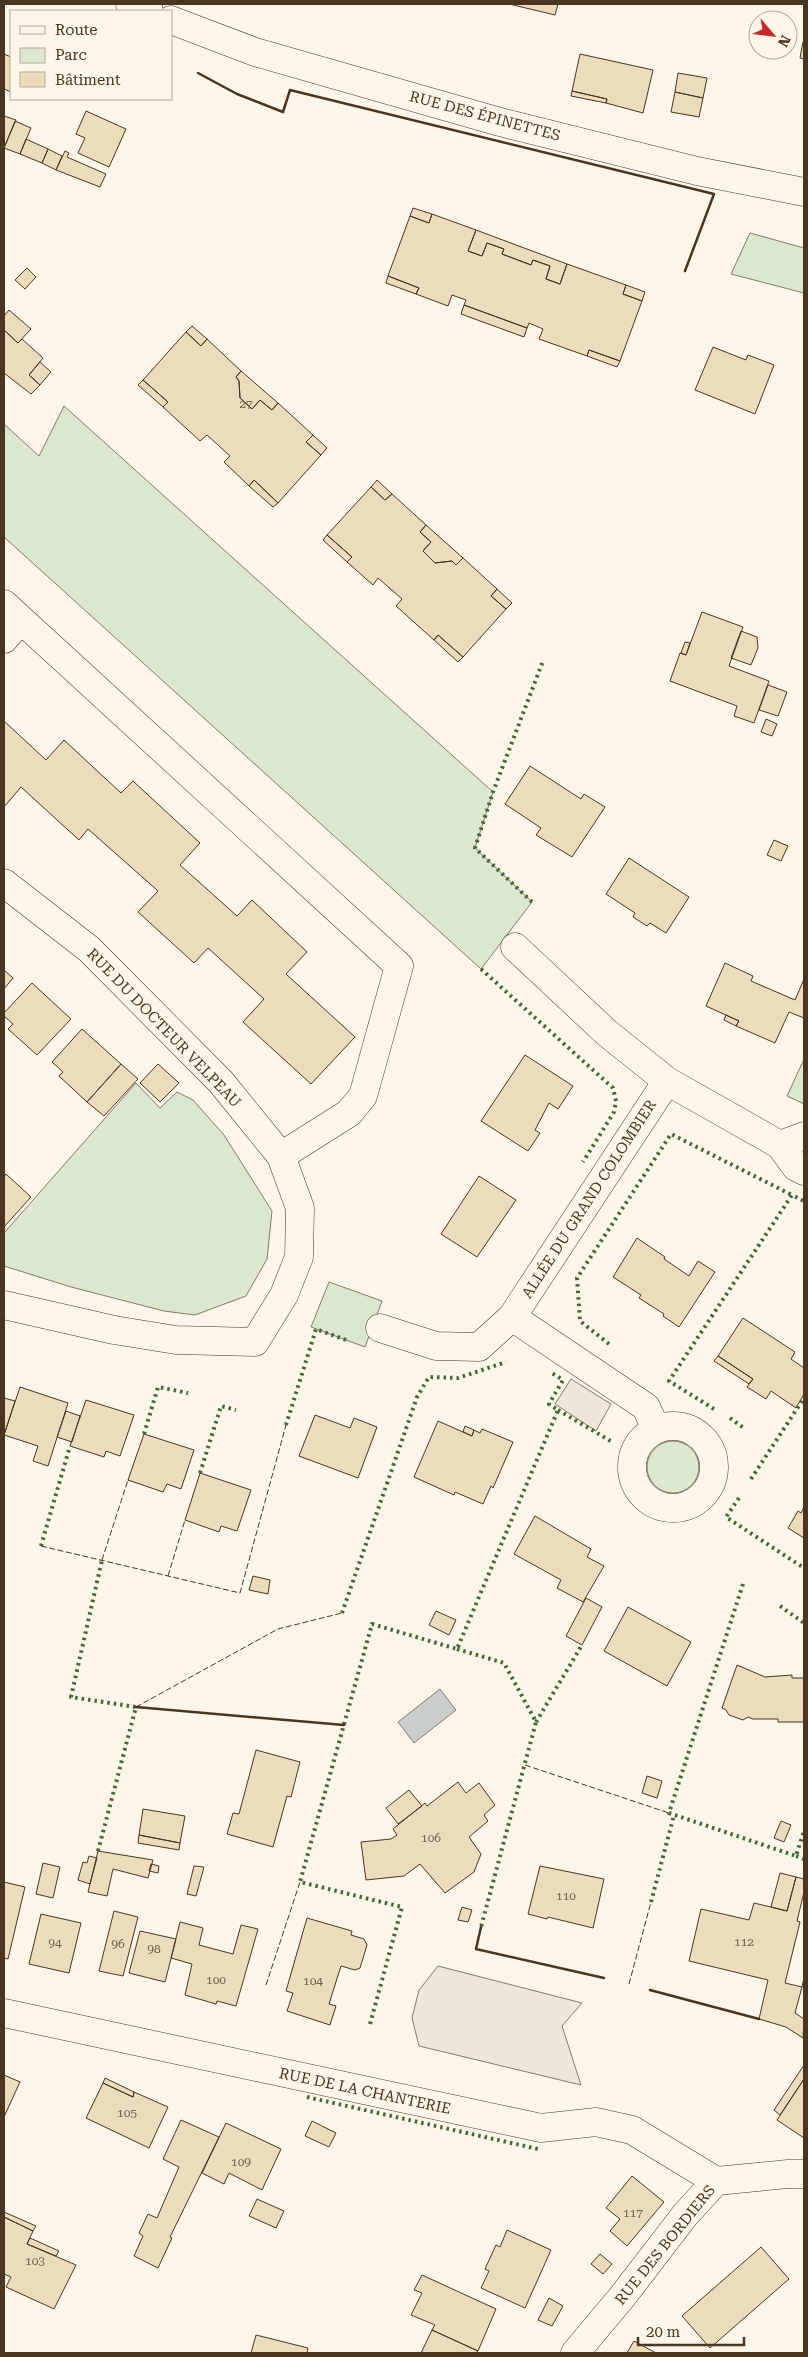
<svg xmlns="http://www.w3.org/2000/svg" width="808" height="2357" font-family="'Roboto Serif',serif">
<rect width="100%" height="100%" fill="#fbf6e9"/>
<path fill="#dce7d0" stroke="#887966" d="M750 233 804 248V293L731 274Z
M64 406 493 792 475 848 532 902 481 969 4 537V424L39 456Z
M804 1059V1104L787 1096Z
M136 1083 160 1108 177 1092 193 1100 224 1135 272 1211 267 1259 246 1296 195 1315 164 1311 71 1287 4 1266V1233Z
M329 1282 382 1301 365 1347 311 1327Z
M647 1467a26 26 0 1 1 52 0a26 26 0 1 1-52 0Z"/>
<path fill="#ede7d9" stroke="#887966" d="M571 1379 611 1404 596 1431 555 1404Z
M438 1966 582 2003 562 2026 581 2085 419 2046 412 2018 419 1990Z"/>
<path fill="#c9cecd" stroke="#887966" d="M440 1689 456 1710 414 1743 398 1722Z"/>
<path fill="#ecdcbc" stroke="#4a3520" d="M509 4H558L555 15Z
M803 42H804V59L800 58Z
M4 54 11 57V92L4 89Z
M580 54 653 70 643 113 606 103 607 99 572 91Z
M678 73 707 78 703 98 675 92Z
M572 91 607 99 606 103 571 96Z
M675 92 703 98 699 117 671 112Z
M86 111 126 129 109 167 78 153 85 138 76 134Z
M4 116 16 120 4 148Z
M15 121 31 128 20 154 4 148Z
M26 139 48 149 42 163 20 154Z
M48 149 62 156 56 170 42 163Z
M65 151 69 153 67 157 106 174 100 187 56 170Z
M413 208 432 214 429 223 410 216Z
M432 214 476 230 468 251 482 256 487 243 504 249 502 254 531 265 533 260 550 266 546 279 560 284 567 264 626 285 623 294 642 301 620 361 589 350 587 356 539 339 543 329 529 323 527 328 464 305 466 300 452 295 448 306 416 294 419 288 388 276 410 216 429 223Z
M476 230 567 264 560 284 546 279 550 266 533 260 531 265 502 254 504 249 487 243 482 256 468 251Z
M27 268 36 277 25 289 15 280Z
M388 276 419 288 416 294 386 283Z
M626 285 645 292 642 301 623 294Z
M464 305 527 328 524 337 461 314Z
M9 310 31 329 18 343 4 330V316Z
M192 326 207 339 201 346 186 332Z
M4 330 18 343 22 339 43 358 29 375 40 385 31 394 4 373Z
M186 332 201 346 207 339 241 371 236 377 239 381 240 398 252 409 260 400 272 410 278 403 313 435 306 442 321 455 278 503 254 480 249 486 224 462 230 456 207 435 200 441 163 407 168 402 143 380Z
M713 347 746 360 748 355 774 365 755 414 695 390Z
M589 350 620 361 617 367 587 356Z
M40 362 51 372 40 385 29 375Z
M241 371 278 403 272 410 260 400 252 409 240 398 239 381 236 377Z
M143 380 168 402 163 407 138 385Z
M313 435 327 448 321 455 306 442Z
M254 480 278 503 273 507 249 486Z
M377 480 392 494 385 500 371 487Z
M371 487 385 500 392 494 426 525 420 532 431 542 423 551 435 563 452 561 456 565 463 558 497 589 491 596 506 609 463 657 438 635 434 640 396 606 402 599 378 578 373 585 347 562 352 557 327 535Z
M426 525 463 558 456 565 452 561 435 563 423 551 431 542 420 532Z
M327 535 352 557 347 562 323 540Z
M497 589 512 603 506 609 491 596Z
M702 612 743 627 729 666 769 681 754 723 734 716 737 706 670 681 680 653 686 655Z
M741 631 757 637 758 648 751 665 731 658Z
M438 635 463 657 458 662 434 640Z
M685 642 690 643 686 655 681 653Z
M768 685 787 692 778 716 759 710Z
M766 719 777 724 772 736 761 732Z
M4 721 46 760 64 740 121 793 133 781 200 843 180 865 237 916 252 900 307 952 286 974 355 1037 311 1084 243 1022 264 999 208 948 194 963 138 912 158 891 88 829 79 840 21 787 4 807Z
M530 766 581 799 584 794 605 807 572 857 536 835 541 828 505 804Z
M774 840 788 846 781 861 767 855Z
M629 858 689 897 666 933 650 923 647 926 633 917 635 913 606 894Z
M725 963 753 976 751 981 795 1000 804 979V1018L789 1012 775 1043 736 1026 739 1021 706 1006Z
M4 970 13 978 4 989Z
M32 983 71 1019 37 1055 8 1029 13 1024 4 1016V1013Z
M726 1015 739 1021 736 1026 724 1020Z
M82 1029 121 1064 87 1102 59 1076 63 1072 52 1062Z
M525 1055 573 1086 558 1109 549 1103 535 1130 540 1133 528 1151 481 1121Z
M121 1064 138 1079 104 1116 87 1102Z
M158 1064 179 1083 160 1102 140 1083Z
M6 1174 31 1197 4 1227V1177Z
M479 1176 516 1200 477 1257 441 1234Z
M637 1238 665 1257 664 1259 689 1276 698 1261 715 1272 679 1327 663 1316 664 1314 639 1298 641 1295 613 1277Z
M743 1318 795 1352 791 1359 804 1368V1394L796 1408 771 1391 766 1399 747 1387 753 1379 718 1356Z
M718 1356 753 1379 749 1384 714 1361Z
M20 1387 68 1403 48 1466 33 1461 38 1446 4 1435Z
M4 1398 15 1401 4 1435Z
M86 1400 134 1415 120 1456 106 1451 104 1457 70 1446Z
M66 1411 80 1416 72 1442 57 1437Z
M315 1415 350 1428 354 1418 377 1427 358 1478 299 1456Z
M438 1421 472 1436 474 1430 480 1433 482 1429 513 1442 493 1488 491 1486 483 1504 455 1492 454 1495 414 1477Z
M465 1426 474 1430 472 1436 463 1432Z
M144 1434 194 1450 181 1489 167 1484 163 1492 128 1480Z
M200 1473 251 1490 237 1531 221 1526 219 1532 185 1520Z
M804 1507V1538L788 1528 798 1511 801 1513Z
M535 1516 591 1549 587 1557 604 1566 583 1602 557 1588 561 1580 514 1554Z
M253 1576 270 1580 268 1594 249 1590Z
M586 1598 602 1607 582 1645 566 1636Z
M628 1607 691 1642 667 1686 604 1651Z
M436 1611 456 1620 449 1635 429 1625Z
M737 1665 765 1677 792 1675V1678H804V1722H778V1719H753L748 1717 743 1720 729 1715 726 1710 722 1708Z
M256 1750 300 1762 291 1797 287 1796 273 1847 227 1834 233 1813 239 1814Z
M647 1776 662 1781 657 1798 642 1793Z
M458 1782 466 1793 479 1783 495 1805 484 1815 488 1821 469 1837 481 1854 474 1872 445 1893 420 1864 404 1876 366 1880 361 1842 391 1839 397 1835 393 1829 425 1803 427 1806Z
M409 1790 422 1806 398 1824 386 1808Z
M143 1809 185 1816 180 1843 139 1835Z
M781 1821 791 1825 784 1842 774 1838Z
M139 1835 180 1843 179 1850 138 1843Z
M98 1851 153 1860 148 1878 113 1869 107 1896 88 1892Z
M89 1856 97 1858 90 1884 78 1880 83 1862 87 1863Z
M43 1863 60 1867 53 1898 36 1894Z
M151 1864 159 1866 158 1873 149 1871Z
M194 1866 204 1867 196 1896 187 1894Z
M540 1866 604 1879 593 1928 548 1917 547 1919 528 1914Z
M780 1873 796 1877 787 1911 771 1907Z
M796 1877 804 1879V1892L797 1921 800 1922 785 1983 802 1987 795 2013 804 2019 803 2038 786 2027 759 2019 768 1980 689 1961 701 1909 749 1920 754 1903 787 1911Z
M4 1882 25 1887 8 1959 4 1958Z
M462 1907 472 1910 468 1922 458 1920Z
M114 1911 138 1917 123 1976 99 1971Z
M41 1914 81 1923 69 1973 29 1964Z
M307 1918 352 1931 351 1935 364 1939 367 1945 360 1968 355 1970 341 1966 329 2004 336 2006 330 2025 287 2011 293 1993 286 1991Z
M180 1922 203 1928 199 1945 233 1954 241 1925 258 1929 236 2006 217 2001 216 2004 185 1995 192 1964 171 1958Z
M140 1931 176 1939 165 1982 129 1973Z
M804 2065V2079L780 2115 774 2110Z
M4 2075 20 2082 4 2117Z
M105 2078 134 2092 133 2097 103 2083Z
M804 2079V2138L777 2120Z
M103 2083 133 2097 134 2092 168 2107 149 2148 86 2118Z
M181 2120 219 2137 170 2237 172 2238 158 2268 134 2256 143 2236 139 2233 148 2214 157 2218 179 2167 163 2159Z
M312 2121 336 2133 329 2147 305 2136Z
M226 2123 281 2149 262 2190 229 2173 224 2184 202 2173Z
M632 2176 664 2202 627 2246 610 2231 620 2219 606 2208Z
M257 2199 284 2211 276 2228 249 2216Z
M4 2212 36 2226 33 2231 4 2217Z
M4 2217 33 2231 27 2244 76 2265 54 2309 6 2287 11 2277 4 2274Z
M507 2230 551 2250 525 2308 481 2288 489 2271 485 2269 496 2245 500 2247Z
M30 2238 59 2251 56 2256 27 2244Z
M761 2247 789 2279 710 2348 682 2316Z
M600 2254 612 2264 603 2274 591 2264Z
M422 2275 496 2309 478 2351 432 2330 435 2325 411 2315 422 2293 414 2290Z
M549 2298 563 2306 552 2326 538 2320Z
M432 2330 478 2351 476 2353H421Z
M256 2335 308 2348 307 2353H251Z
M634 2341 656 2353H627Z"/>
<g fill="none" stroke-linecap="round" stroke-linejoin="round">
<g stroke="#4a3520" stroke-width="29">
<path id="minor" d="M130 4 149 11
M171 20 255 52 500 122 697 171 804 192
M4 604 399 966 363 1096 349 1113 281 1156
M4 639 21 620
M4 883 89 949 221 1082 281 1156 300 1208 299 1257 284 1295 255 1342 176 1340 114 1330 4 1305
M515 947 607 1033 667 1081 780 1145 796 1167 804 1171
M780 1145 804 1136
M512 1317 646 1407 656 1429
M380 1328 436 1346 479 1347 512 1317 667 1081
M632 1467a41 41 0 1 1 82 0a41 41 0 1 1-82 0Z
M4 2013 541 2128 596 2122 632 2130 716 2181
M575 2353 622 2297 685 2215 716 2181 788 2174H804"/>
</g>
<use href="#minor" stroke="#fbf6e9" stroke-width="28"/>
<path stroke="#436837" stroke-width="4" stroke-dasharray="2.5 4" stroke-linecap="butt" d="M532 902 475 848 493 792 543 661
M481 969 613 1088 616 1101 614 1112 583 1162
M609 1344 580 1321 577 1278 671 1134 792 1195
M714 1409 669 1381 792 1195 804 1201
M558 1410 614 1443
M730 1418 745 1429
M286 1425 316 1329 346 1340
M144 1434 158 1387 188 1393
M200 1473 221 1406 236 1410
M751 1479 804 1398
M739 1498 726 1517 804 1568
M41 1546 70 1446
M743 1584 669 1813 796 1856 804 1831
M780 1606 804 1623
M342 1613 417 1397 429 1377 458 1378 506 1362
M457 1649 504 1663 536 1722 481 1927
M536 1722 582 1645
M98 1851 136 1707 71 1697 102 1560
M796 1856 804 1859
M651 1902 674 1815
M370 2024 402 1907 300 1882 372 1624 457 1649 558 1410 549 1404 563 1380 552 1373
M307 2097 538 2149"/>
<path stroke="#4a3520" stroke-width="1" stroke-dasharray="6 2.5" stroke-linecap="butt" d="M41 1546 240 1593 286 1425
M102 1560 128 1480
M168 1576 185 1520
M136 1707 278 1629 342 1613
M525 1765 669 1813
M629 1984 651 1902
M266 1985 300 1882
M802 1987 804 1977"/>
<path stroke="#4a3520" stroke-width="2.5" d="M198 73 237 94 283 112 290 90 714 194 685 271
M136 1707 344 1725
M481 1927 476 1949 604 1978
M650 1990 759 2019"/>
</g>
<g text-anchor="middle" stroke-width="4" stroke-linejoin="round" paint-order="stroke">
<g font-size="12" fill="#725f47">
<text x="246" y="408">27</text>
<text x="431" y="1842">106</text>
<text x="566" y="1900">110</text>
<text x="744" y="1946">112</text>
<text x="55" y="1947">94</text>
<text x="118" y="1948">96</text>
<text x="154" y="1953">98</text>
<text x="216" y="1984">100</text>
<text x="313" y="1985">104</text>
<text x="127" y="2117">105</text>
<text x="241" y="2166">109</text>
<text x="633" y="2217">117</text>
<text x="35" y="2265">103</text>
</g>
<g font-size="15" fill="#4a3520" stroke="#fbf6e9">
<text transform="translate(485 116) rotate(15)" y="5">RUE DES ÉPINETTES</text>
<text transform="translate(164 1028) rotate(46)" y="5">RUE DU DOCTEUR VELPEAU</text>
<text transform="translate(589 1199) rotate(-57)" y="5">ALLÉE DU GRAND COLOMBIER</text>
<text transform="translate(365 2091) rotate(12)" y="5">RUE DE LA CHANTERIE</text>
<text transform="translate(665 2245) rotate(-51)" y="5">RUE DES BORDIERS</text>
</g>
</g>
<rect width="808" height="2357" fill="none" stroke="#4a3520" stroke-width="10"/>
<rect x="10" y="10" width="162" height="90" fill="#fbf6e9" stroke="#b4a999"/>
<rect x="20" y="26" width="25" height="8" fill="#fbf6e9" stroke="#b4a999"/>
<text x="55" y="35" font-size="15" fill="#4a3520">Route</text>
<rect x="20" y="48" width="25" height="15" fill="#dce7d0" stroke="#b4a999"/>
<text x="55" y="60" font-size="15" fill="#4a3520">Parc</text>
<rect x="20" y="72" width="25" height="15" fill="#ecdcbc" stroke="#b4a999"/>
<text x="55" y="85" font-size="15" fill="#4a3520">Bâtiment</text>
<g transform="translate(773 35) rotate(118)"><circle r="24" fill="#fbf6e9" stroke="#b4a999"/>
<path d="M0-4L9 19L0 12L-9 19Z" fill="#c62828"/>
<text y="-8" font-size="14" font-weight="bold" text-anchor="middle" fill="#4a3520">N</text>
</g>
<path d="M638 2337v8h106v-8" fill="none" stroke="#4a3520" stroke-width="2.5"/>
<text x="646" y="2337" font-size="15" fill="#4a3520" stroke="#fbf6e9" stroke-width="4" paint-order="stroke">20 m</text>
</svg>
